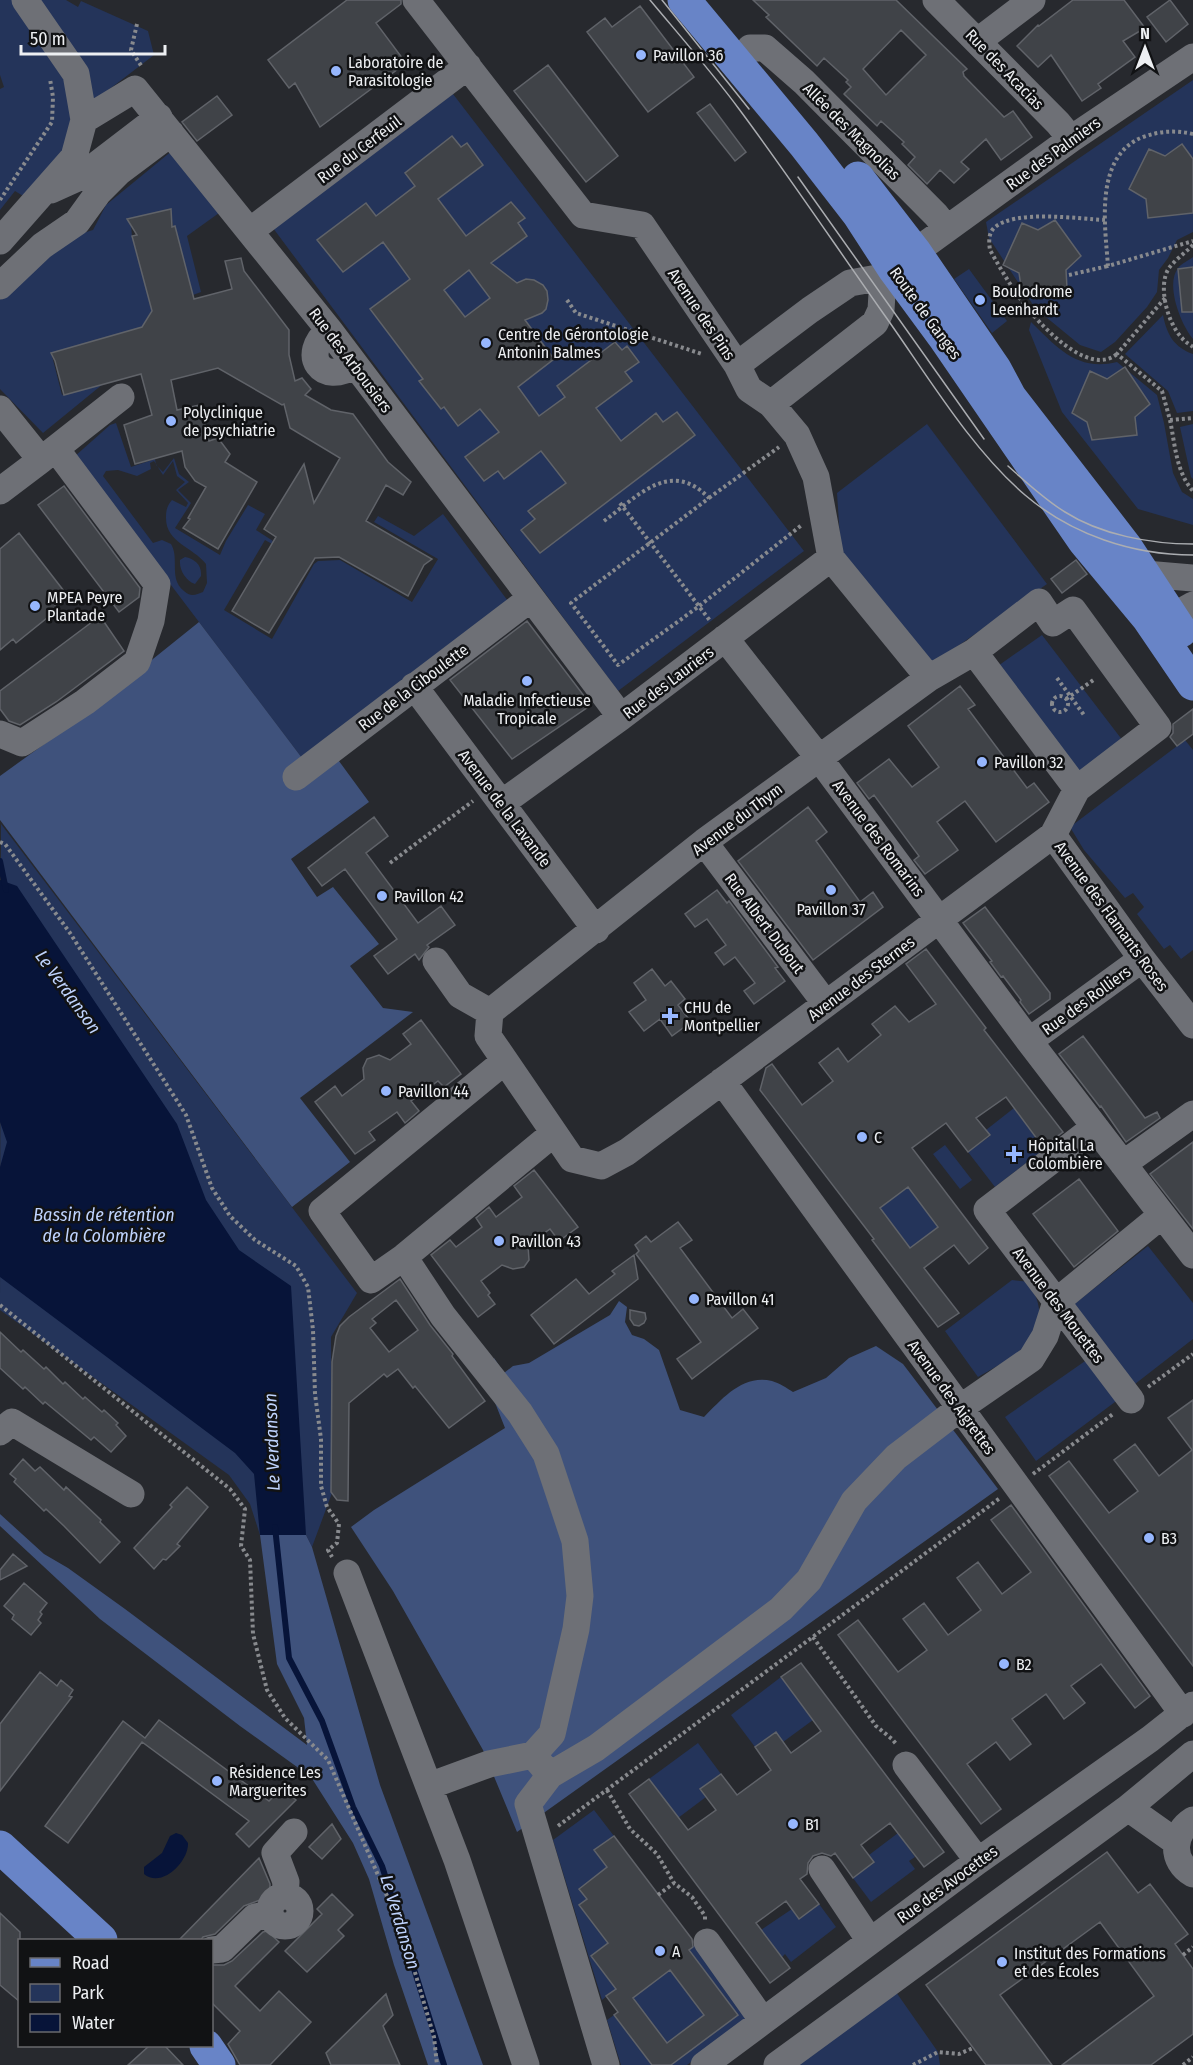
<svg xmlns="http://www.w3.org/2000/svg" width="1193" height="2065" font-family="'Fira Sans Condensed',sans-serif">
<rect width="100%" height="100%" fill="#27292e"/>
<path fill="#24345a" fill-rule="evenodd" d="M0 0H15L69 81 71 113 68 145 28 199 15 191 0 210V89L4 87 0 75Z
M36 0H66L78 7 81 1 148 31 154 55 94 101Z
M1193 80V232L1177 240 1168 258 1159 270 1157 292 1147 307 1115 342 1101 352 1080 345 1035 308 989 238 986 222Z
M453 94 804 551 618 691 273 228Z
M173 150 219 213 187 236 201 292 193 295 173 226 170 209 131 225 132 236 152 310 141 330 57 353 51 352 62 395 67 391 73 392 103 384 43 433 0 389V297L70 237 93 230 106 205Z
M1193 257V339C1181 325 1165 285 1178 268 1181 264 1189 260 1193 257Z
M969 269 1007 321 992 333 954 279Z
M1163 315C1167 335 1174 347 1193 354V411L1177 413 1168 391 1125 354Z
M1031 322C1057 347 1077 372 1117 362L1157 395 1164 423 1173 473 1182 492 1193 499V525L1138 509 1062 412 1029 330Z
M116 423 131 467 155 459 156 465 163 472 174 458 179 474 189 482 178 490 191 503 175 528 220 555 226 541 248 505 265 514 256 530 273 541 272 544 265 540 224 610 272 639 314 564 318 561 340 560 412 602 438 559 374 522 378 516 414 536 443 514 511 605 302 758 74 457 110 425ZM154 461 163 475 173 461 177 476 185 482 176 490 188 503 186 507 172 500C167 506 166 510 166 518 166 543 193 547 206 564L207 583 203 592C196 595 190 597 184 591 168 578 180 559 171 544L162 540 153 543 103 476 106 471 118 470 137 476 151 469 150 463Z
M927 424 1047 584 929 666 841 553 837 493Z
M1193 424V479L1191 477 1180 427Z
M185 557C195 559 202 565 201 576L195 584C186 581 179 570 180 560Z
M1042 635 1123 741 1076 777 995 668Z
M1185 740 1193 750V950L1181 959 1170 945 1164 949 1137 914 1144 907 1133 893 1125 898 1084 850 1070 827Z
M1 824 357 1293 331 1337 332 1493 312 1547 306 1535H260L250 1504 229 1475 0 1310Z
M1014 1108 1044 1149 995 1187 968 1152 990 1136 986 1130Z
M945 1145 972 1180 960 1189 933 1154Z
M908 1187 938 1227 910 1248 880 1208Z
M1148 1246 1193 1303V1339L1135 1384 1073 1305Z
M1012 1280 1030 1282C1033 1290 1038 1300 1039 1309 1043 1345 1004 1362 978 1377L945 1331Z
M1088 1359 1119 1399 1036 1461 1005 1417Z
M781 1677 813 1720 783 1742 775 1732 755 1747 731 1715Z
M698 1743 721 1774 700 1789 706 1797 678 1818 649 1779Z
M594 1810 614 1836 595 1850 615 1878 579 1905 608 1943 591 1956 616 1989 602 2000 553 1840Z
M898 1833 915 1857 909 1861 915 1869 871 1902 853 1878 874 1863 869 1855Z
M819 1904 836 1927 791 1962 785 1954 782 1957 761 1930 792 1909 799 1919Z
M696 1944 752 2017 687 2065H671L738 2015 695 1958 683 1954Z
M670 1970 704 2015 667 2043 633 1998Z
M896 1992 938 2052 940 2065H792Z
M614 2015 652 2065H621L607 2020Z"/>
<path fill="#3f527c" d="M199 622 302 758 325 742 369 802 291 859 317 897 333 887 379 944 350 966 383 1008 413 1012 300 1098 350 1162 292 1207 0 820V776L72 724Z
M619 1301 627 1307 625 1322 632 1335 644 1339 659 1350 680 1410 704 1417C723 1398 743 1374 772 1381 779 1383 787 1388 793 1392L826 1378 849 1358 876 1346 903 1364 998 1489 517 1832 483 1750 393 1591 351 1527 374 1510 505 1428 492 1395 494 1358 504 1373 513 1366 529 1363 610 1315Z
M0 1514 44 1554 68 1568 125 1609 307 1745 304 1718 277 1664 260 1535H306L312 1547 380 1785 483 2065H428L394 1965 369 1879 353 1843 311 1777 240 1726 100 1619 0 1526Z"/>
<path fill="#071439" d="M0 880 17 886 177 1124 206 1200 239 1250 291 1286 306 1535H260L254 1474 235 1453 0 1277V1167L7 1142 0 1122Z
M176 1833 182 1835 188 1843C189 1861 162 1889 144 1874V1867L162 1853 170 1836Z"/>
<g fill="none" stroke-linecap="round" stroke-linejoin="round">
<path stroke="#071439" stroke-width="6" d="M0 861 6 890
M275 1527 289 1658 322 1721 353 1807 382 1866 444 2065"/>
</g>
<path fill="#404348" stroke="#606369" stroke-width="1.5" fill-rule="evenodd" d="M347 0H401V4L376 23 406 63 320 127 295 83 289 88 268 60Z
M753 0H896L967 69 963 72 964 76 1004 117 1013 111 1032 137 1001 160 986 139 961 162 969 169 954 183 940 170 927 184 908 165 915 157 902 144 904 142 881 121 877 126 844 94 851 87 846 82 848 80 824 58 817 66 766 17 769 15ZM901 30 926 55 886 95 863 69Z
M1073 0H1124L1145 28 1123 41 1135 57 1098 84 1101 88 1082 101 1051 55 1038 67 1017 46 1038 25 1039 26Z
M1170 0 1188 24 1166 42 1147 17Z
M640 6 694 77 648 112 587 32 605 18 612 27Z
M548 65 618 156 586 182 514 91Z
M217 96 232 115 197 141 182 122Z
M710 104 746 152 735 161 697 113Z
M452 136 461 147 467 143 483 165 438 199 466 236 511 202 525 218 518 223 527 236 491 263 517 283 526 279 534 280 543 285 547 291 548 300 546 309 542 313 525 320 554 359 518 387 539 416 565 397 557 386 615 342 622 350 627 346 639 362 625 372 632 381 596 408 621 441 656 413 663 422 677 412 695 435 540 553 521 530 535 519 528 511 566 483 541 451 504 479 498 471 484 481 465 457 499 432 480 409 458 426 444 407 441 409 419 381 423 379 370 309 410 279 383 242 343 272 317 240 366 203 376 216 415 186 405 173ZM469 270 490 298 465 317 444 290Z
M1182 144 1193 159V213L1148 218 1146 199 1129 189 1149 149 1165 156Z
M171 209 172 227 175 226 194 299 232 289 225 261 241 258 244 271 289 330V355L295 381 302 378 311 389 305 395 331 410 353 414 388 462 411 482 403 495 386 485 366 521 432 559 424 565 408 596 339 557 315 558 269 633 232 611 276 537 264 529 304 464 314 503 340 458 290 428 284 404 282 405 218 368 171 380 177 410 200 405 209 441 218 438 230 454 225 462 257 482 218 549 183 528 190 519 188 518 206 487 195 481 185 467 182 451 135 464 124 425 152 415 141 374 64 395 55 361 51 353 142 327 152 311 132 236 137 235 127 219Z
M1055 220 1081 256 1066 270 1067 288 1022 293 1019 273 1003 265 1022 223 1038 230Z
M1193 267V312H1182L1178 269Z
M1125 367 1150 404 1135 417 1137 435 1092 440 1087 422 1072 413 1090 371 1107 379Z
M64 486 140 588 139 597 119 612 38 505Z
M19 533 67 595 55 605 58 609 16 643 13 639 0 650V549Z
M1076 560 1087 574 1062 593 1051 579Z
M100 616 124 651 56 702 20 725 9 721 0 709V691Z
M527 621 591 705 512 759 450 680Z
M960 686 975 705 968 709 1027 788 1034 783 1049 802 996 842 965 801 937 822 958 850 925 874 914 860 919 856 874 795 869 799 857 783 889 759 912 787 939 767 908 726Z
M1193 709V734L1177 746 1170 737 1173 733V724Z
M808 807 827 832 816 841 860 902 873 892 883 907 813 960 738 861Z
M374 817 388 836 366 853 418 923 441 906 455 925 427 945 429 947 419 960 415 954 388 974 374 956 397 939 345 869 322 886 308 868Z
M717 890 727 903 729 901 778 967 775 968 785 981 754 1004 744 991 755 983 735 957 724 965 715 953 726 945 707 919 695 927 685 914Z
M985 907 1050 993V999L1029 1014 1020 1002 1021 1000 1003 976 1001 977 990 962 992 961 963 923Z
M926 949 986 1028 984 1030 1063 1132 1043 1147 1006 1097 976 1118 990 1135 968 1152 946 1123 912 1148 988 1248 969 1264 954 1245 924 1268 959 1313 938 1327 872 1240 874 1239 760 1090 766 1068 772 1064 802 1105 833 1081 819 1063 838 1048 848 1062 881 1035 872 1024 895 1006 909 1022 936 1004 906 964ZM908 1187 938 1227 910 1248 880 1208Z
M652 969 665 986 671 981 685 999 678 1005 691 1022 672 1036 660 1019 644 1031 629 1012 646 1000 634 983Z
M421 1020 461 1074 444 1087 438 1081 411 1101 419 1111 405 1123 397 1112 369 1132 375 1140 355 1154 315 1102 335 1086 342 1096 364 1079 363 1068 367 1059 379 1055 390 1060 411 1044 403 1034Z
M1083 1036 1145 1118 1157 1112 1160 1118 1126 1142 1101 1106 1100 1107 1059 1054Z
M1193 1142V1229L1150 1174Z
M534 1170 578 1227 559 1241 550 1229 528 1245 529 1260 524 1267 513 1269 502 1265 481 1281 490 1293 488 1295 495 1304 478 1317 431 1255 450 1240 456 1247 482 1227 476 1218 489 1207 496 1217 522 1197 514 1186Z
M1079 1179 1118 1231 1074 1267 1033 1214Z
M678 1222 692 1240 680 1248 732 1318 743 1309 758 1328 692 1379 677 1359 701 1342 636 1254 639 1251 635 1245 646 1236 651 1242Z
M634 1255 638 1279 554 1344 531 1315 576 1279 589 1294 615 1274 612 1271Z
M400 1279 430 1325 453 1354 452 1356 485 1401 449 1428 415 1386 413 1388 398 1369 387 1377 384 1374 349 1403 348 1501 337 1500 331 1492 332 1362 336 1336 340 1326 349 1317ZM396 1300 418 1330 389 1352 370 1328 376 1323 372 1319Z
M630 1310 645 1313 646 1319 644 1323 639 1326 634 1325 630 1319Z
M0 1332 21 1352 23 1350 44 1369 46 1367 63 1384 65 1382 83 1399 85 1397 102 1412 104 1410 118 1423 116 1425 126 1436 111 1452 94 1437 91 1440 45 1402 43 1404 25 1387 23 1389 0 1368Z
M1193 1400V1666L1049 1476 1069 1461 1109 1513 1138 1491 1114 1460 1135 1444 1159 1476 1192 1450 1168 1418Z
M23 1459 35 1471 40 1467 64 1490 66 1487 101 1520 100 1522 120 1542 100 1563 64 1526 46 1509 44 1511 14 1482 16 1479 10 1474Z
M187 1487 208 1507 177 1544 180 1546 166 1560 163 1559 154 1569 134 1548 172 1507 170 1505Z
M1011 1505 1150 1696 1135 1708 1101 1664 1071 1686 1085 1703 1064 1719 1046 1694 1012 1719 1031 1744 1010 1760 996 1742 967 1764 1001 1809 981 1824 838 1635 858 1620 898 1672 927 1650 903 1619 924 1603 948 1635 981 1610 957 1578 978 1562 1002 1594 1031 1572 991 1520Z
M13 1554 27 1566 0 1580V1570Z
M24 1583 47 1603 40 1612 42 1614 38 1620 41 1623 31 1635 12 1619 14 1615 4 1606Z
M801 1663 944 1852 924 1867 890 1823 861 1845 874 1862 853 1878 835 1853 831 1856 822 1853 813 1856 808 1863 807 1874 800 1879 819 1904 799 1919 786 1901 756 1923 790 1968 770 1983 629 1794 649 1779 688 1830 716 1810 700 1789 721 1774 737 1795 771 1770 755 1747 776 1732 791 1753 821 1731 781 1677Z
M40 1672 57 1686 61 1680 73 1690 69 1696 72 1697 0 1791V1724Z
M159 1720 269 1801 283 1787 296 1800 249 1847 236 1834 249 1821 142 1742 68 1843 45 1826 123 1721 145 1738Z
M332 1824 341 1839 322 1859 309 1847Z
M614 1836 692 1939 693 1947 689 1950 738 2015 671 2065H652L614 2015 618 2012 606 1996 616 1989 591 1956 608 1943 579 1905 587 1899 579 1889 607 1867 594 1850ZM670 1970 704 2015 667 2043 633 1998Z
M1107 1852 1138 1893 1150 1884 1188 1934 1175 1944 1193 1969V2034L1151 2065H1062L1154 1996 1100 1922 1000 1995 1052 2065H986L926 1985Z
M259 1858 270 1884V1890L260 1900 244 1906 215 1934 203 1937 200 1941H178Z
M332 1894 353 1915 338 1930 344 1936 307 1972 285 1951 322 1914 317 1909Z
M0 1913 20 1932V2002L0 1985Z
M267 1931 279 1942 235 1986 260 2011 279 1991 311 2022 270 2065H240L228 2044 240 2031 212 2003V1965H224L232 1961 263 1932Z
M386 1994 393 2015 383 2026 400 2065H331L326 2053Z
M149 2046H165L183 2065H128Z"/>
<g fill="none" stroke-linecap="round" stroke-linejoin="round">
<path stroke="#888a8e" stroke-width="4" stroke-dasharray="3 3" stroke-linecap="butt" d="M137 24 131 50 142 67
M1193 134C1175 130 1160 131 1143 137 1094 156 1105 225 1108 266L1193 241
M0 200 52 122 53 97 50 79
M1105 220C1079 219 1014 209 994 228 988 234 989 243 990 250 1000 268 1010 285 1022 301 1038 323 1088 378 1117 354
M1193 245C1185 253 1175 260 1169 268 1157 286 1168 324 1182 338 1185 342 1189 344 1193 347
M1069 275 1108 266
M1165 298 1117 354 1162 391 1170 420 1193 418
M567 300 576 313 702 354
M1170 420C1175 444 1176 472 1193 491
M709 498 779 447
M620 503 711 622
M604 521C637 497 670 458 709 498L571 603 618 665 698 607 803 524
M1057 678 1084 715
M1052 704a8 8 0 1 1 16 0a8 8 0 1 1-16 0Z
M1066 699 1095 679
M0 842 5 844 70 933 186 1115 212 1188 230 1216 255 1240 296 1266 308 1287 313 1330 315 1394 321 1439V1486L327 1507 339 1524 337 1543 328 1550 332 1557
M390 863 473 801
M0 1305 230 1489 245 1509 241 1546 250 1560 253 1634 267 1690 285 1718 328 1760 404 1935 434 2037 437 2065
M1148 1387 1193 1354
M1033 1474 1113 1414
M813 1637 876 1726 892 1739 897 1745
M607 1790 630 1829 657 1854 674 1883 692 1897 705 1916V1921
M558 1826 1000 1498
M658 1895 674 1883
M1183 1955 1193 1947
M913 2065 938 2052 959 2054 973 2048
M1183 2065 1193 2057"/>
<path stroke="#6e7076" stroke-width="27" d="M416 0 583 215 642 225 737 365 749 389 771 404 797 435 816 477 831 558 929 678
M936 0 1058 123 1071 139
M978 41 1032 0
M750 48H765L804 82 936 215 947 229
M84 120 135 89 329 330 621 717
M51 190 82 176 159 117
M250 231 468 66
M0 241 74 157 84 120 76 74 25 0
M915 252 1071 139 1193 57
M0 286 42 246 77 222 98 193 119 172 171 133
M329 330C299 355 322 387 355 365
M737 365 810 310 850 283 883 277 881 310 875 323 771 404
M0 409 41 460 121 397
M0 491 41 460
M1145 574 1193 578
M1191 626 1187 627 1176 623 1177 614 1193 605
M725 638 819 758 1029 1041 1193 1255
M974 652 1077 789 1158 727 1073 610 1053 623 1039 602 974 652 929 678 704 842 490 1012 488 1036 572 1159 601 1166 627 1152 1053 835 1077 789
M414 686 596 930
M0 734 22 743 85 702 137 662 151 621 157 584 56 449
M296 777 530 599
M502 803 621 717 831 558
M1053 835 1142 959 1193 1025
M704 842 826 1004
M436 961 460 995 490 1012
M1029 1041 1142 959
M505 1061 322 1211 371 1280 404 1257 554 1133
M722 1081 1183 1714
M1095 1127 987 1210 1131 1400
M1123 1164 1193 1114
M404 1257 443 1316 520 1413 546 1454 575 1541 580 1596 576 1629 552 1734 533 1755 550 1775 596 1748 781 1609 809 1580 854 1501 896 1457 960 1408 1031 1359 1045 1336 1056 1302 1162 1215
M0 1432 12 1422 131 1494
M347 1573 457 1860 526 2065
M906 1765 978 1861
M550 1775 528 1804 606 2065
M429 1786 489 1764 533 1755
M1128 1808 1193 1754
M1193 1820C1172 1833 1170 1861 1193 1874
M822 1869 870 1941
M285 1896 286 1882 275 1853 294 1832
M270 1911a15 15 0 1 1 30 0a15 15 0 1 1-30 0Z
M707 1942 763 2021
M212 1950 222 1949 255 1917 270 1914
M704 2065 978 1861 1150 1739 1193 1705
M777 2065 1128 1808 1176 1842"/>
<path stroke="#6884c7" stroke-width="33" d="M684 0 804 144 859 215 894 269 944 337 1084 541 1148 618 1193 684
M858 178 915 252 995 369 1010 397 1126 547 1181 631
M0 1847 101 1940
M206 2046 219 2065"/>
<path stroke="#abadb1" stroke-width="1.5" d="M650 0C680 36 711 71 739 109 789 176 835 245 883 313 926 373 970 448 1025 495 1072 535 1133 555 1193 555
M662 0 749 109
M798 177 984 439
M1008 466C1026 482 1044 499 1065 512 1101 535 1151 544 1193 544"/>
</g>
<g fill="#96b6fd" stroke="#111214" stroke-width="2">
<circle cx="641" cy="55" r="6"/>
<circle cx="336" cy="71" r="6"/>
<circle cx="980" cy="300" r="6"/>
<circle cx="486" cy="343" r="6"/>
<circle cx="171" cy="421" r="6"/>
<circle cx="35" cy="606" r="6"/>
<circle cx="527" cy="681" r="6"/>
<circle cx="982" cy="762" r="6"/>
<circle cx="831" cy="890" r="6"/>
<circle cx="382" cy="896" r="6"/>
<path d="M667 1007h6v6h6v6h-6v6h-6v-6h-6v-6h6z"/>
<circle cx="386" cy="1091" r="6"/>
<circle cx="862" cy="1137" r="6"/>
<path d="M1011 1145h6v6h6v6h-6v6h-6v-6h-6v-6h6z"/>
<circle cx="499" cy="1241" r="6"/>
<circle cx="694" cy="1299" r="6"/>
<circle cx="1149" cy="1538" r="6"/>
<circle cx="1004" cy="1664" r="6"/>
<circle cx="217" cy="1781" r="6"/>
<circle cx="793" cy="1824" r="6"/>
<circle cx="660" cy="1951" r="6"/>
<circle cx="1002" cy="1962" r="6"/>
</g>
<g text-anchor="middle" stroke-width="5" stroke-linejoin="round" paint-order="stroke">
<g font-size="16" fill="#edeff2" stroke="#111214" text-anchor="start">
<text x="653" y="61">Pavillon 36</text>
<text x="348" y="68">Laboratoire de<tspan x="348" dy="18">Parasitologie</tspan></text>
<text x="992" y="297">Boulodrome<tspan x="992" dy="18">Leenhardt</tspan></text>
<text x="498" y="340">Centre de Gérontologie<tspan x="498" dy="18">Antonin Balmes</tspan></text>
<text x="183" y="418">Polyclinique<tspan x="183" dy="18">de psychiatrie</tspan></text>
<text x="47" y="603">MPEA Peyre<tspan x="47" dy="18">Plantade</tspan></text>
<text x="527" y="706" text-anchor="middle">Maladie Infectieuse<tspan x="527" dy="18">Tropicale</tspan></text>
<text x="994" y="768">Pavillon 32</text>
<text x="394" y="902">Pavillon 42</text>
<text x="831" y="915" text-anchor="middle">Pavillon 37</text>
<text x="684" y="1013">CHU de<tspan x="684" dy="18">Montpellier</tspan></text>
<text x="398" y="1097">Pavillon 44</text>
<text x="874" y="1143">C</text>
<text x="1028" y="1151">Hôpital La<tspan x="1028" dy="18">Colombière</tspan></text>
<text x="511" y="1247">Pavillon 43</text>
<text x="706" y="1305">Pavillon 41</text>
<text x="1161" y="1544">B3</text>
<text x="1016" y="1670">B2</text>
<text x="229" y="1778">Résidence Les<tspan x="229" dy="18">Marguerites</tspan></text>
<text x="805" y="1830">B1</text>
<text x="672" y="1957">A</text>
<text x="1014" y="1959">Institut des Formations<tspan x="1014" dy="18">et des Écoles</tspan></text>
</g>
<g font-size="16" fill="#edeff2" stroke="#111214">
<text transform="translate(1005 69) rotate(46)" y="6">Rue des Acacias</text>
<text transform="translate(852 131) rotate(45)" y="6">Allée des Magnolias</text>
<text transform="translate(359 149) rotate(-37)" y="6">Rue du Cerfeuil</text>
<text transform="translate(1053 153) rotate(-36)" y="6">Rue des Palmiers</text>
<text transform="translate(926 313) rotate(54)" y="6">Route de Ganges</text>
<text transform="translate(702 314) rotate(56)" y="6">Avenue des Pins</text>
<text transform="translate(351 360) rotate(53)" y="6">Rue des Arbousiers</text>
<text transform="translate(668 682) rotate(-37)" y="6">Rue des Lauriers</text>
<text transform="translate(413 687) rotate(-37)" y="6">Rue de la Ciboulette</text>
<text transform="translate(505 808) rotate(53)" y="6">Avenue de la Lavande</text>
<text transform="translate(737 819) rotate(-37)" y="6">Avenue du Thym</text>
<text transform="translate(879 838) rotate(53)" y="6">Avenue des Romarins</text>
<text transform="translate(1112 916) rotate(54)" y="6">Avenue des Flamants Roses</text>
<text transform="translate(765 923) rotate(53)" y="6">Rue Albert Dubout</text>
<text transform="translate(861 978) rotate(-37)" y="6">Avenue des Sternes</text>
<text transform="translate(1086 1000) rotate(-36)" y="6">Rue des Rolliers</text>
<text transform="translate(1059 1305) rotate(53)" y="6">Avenue des Mouettes</text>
<text transform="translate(952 1397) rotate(54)" y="6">Avenue des Aigrettes</text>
<text transform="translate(947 1884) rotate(-36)" y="6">Rue des Avocettes</text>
</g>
<g font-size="18" font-style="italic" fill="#bfd3fd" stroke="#111214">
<text transform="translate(68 992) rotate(54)" y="6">Le Verdanson</text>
<text x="104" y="1221">Bassin de rétention<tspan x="104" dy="21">de la Colombière</tspan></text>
<text transform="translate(272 1442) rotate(-92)" y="6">Le Verdanson</text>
<text transform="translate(400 1922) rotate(73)" y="6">Le Verdanson</text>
</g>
</g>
<rect x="18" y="1939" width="195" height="108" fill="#111214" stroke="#696a6d" stroke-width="1.5"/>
<rect x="30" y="1958" width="30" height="9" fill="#6884c7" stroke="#696a6d" stroke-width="1.5"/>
<text x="72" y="1969" font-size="18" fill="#edeff2">Road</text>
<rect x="30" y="1984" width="30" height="18" fill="#24345a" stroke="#696a6d" stroke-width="1.5"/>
<text x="72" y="1999" font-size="18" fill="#edeff2">Park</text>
<rect x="30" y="2014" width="30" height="18" fill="#071439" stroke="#696a6d" stroke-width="1.5"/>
<text x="72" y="2029" font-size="18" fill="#edeff2">Water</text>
<g transform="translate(1145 48)" stroke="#111214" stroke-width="4.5" paint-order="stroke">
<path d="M0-4.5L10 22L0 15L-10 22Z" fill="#edeff2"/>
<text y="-9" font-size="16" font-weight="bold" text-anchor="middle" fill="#edeff2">N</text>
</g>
<path d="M21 45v9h144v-9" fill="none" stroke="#edeff2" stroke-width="3"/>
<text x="30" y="45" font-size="18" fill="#edeff2" stroke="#111214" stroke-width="4.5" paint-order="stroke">50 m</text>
</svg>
